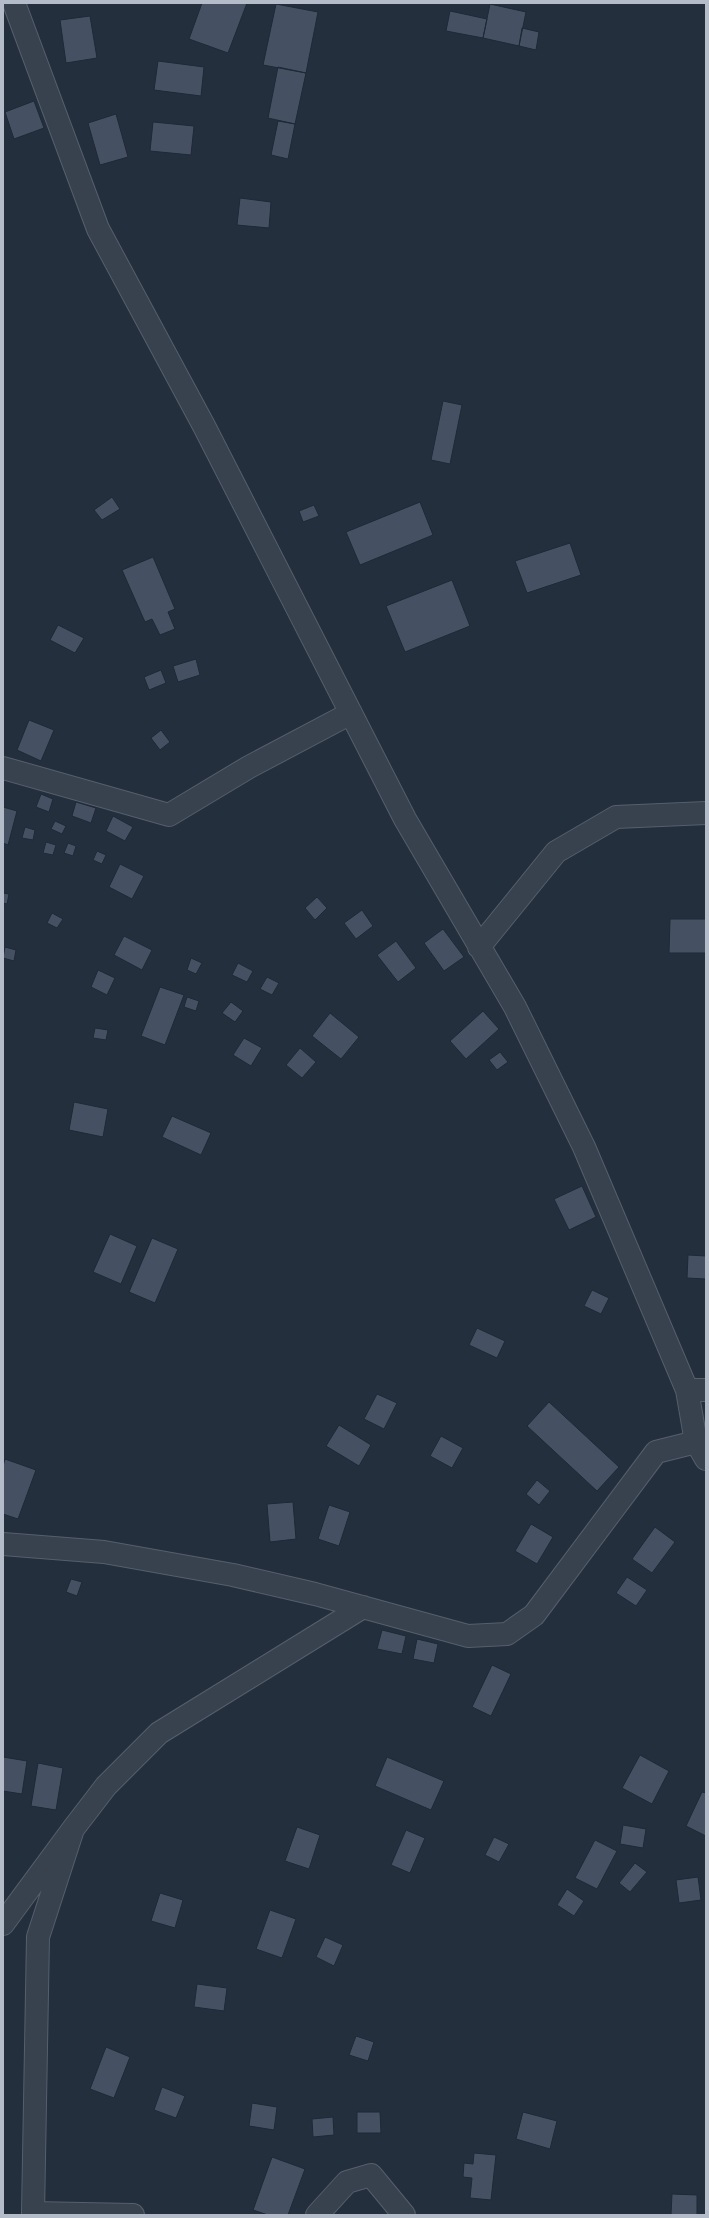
<svg xmlns="http://www.w3.org/2000/svg" width="709" height="2218" font-family="'DM Sans',sans-serif">
<rect width="100%" height="100%" fill="#242f3e"/>
<path fill="#455162" stroke="#1f2835" d="M202 3H247L228 53 189 39Z
M276 4 318 12 306 73 263 65Z
M490 4 526 12 519 46 483 38Z
M450 11 487 19 483 38 446 31Z
M90 16 97 58 66 63 60 20Z
M522 28 539 32 536 50 519 46Z
M158 61 204 67 201 96 154 90Z
M278 67 306 73 295 124 268 118Z
M34 101 44 128 14 139 5 112Z
M116 114 128 157 100 165 88 123Z
M278 121 295 124 288 159 271 155Z
M153 122 194 126 191 155 150 151Z
M240 198 271 202 269 228 237 225Z
M443 401 462 405 450 464 431 460Z
M112 497 120 509 102 520 94 510Z
M420 502 433 535 360 565 346 532Z
M314 505 319 516 303 522 299 511Z
M570 543 581 575 527 593 515 561Z
M153 557 175 609 168 612 175 629 160 635 152 619 145 622 122 570Z
M452 580 470 626 405 652 386 606Z
M58 625 84 638 75 653 50 640Z
M196 659 200 675 178 682 173 666Z
M161 670 166 683 149 690 144 677Z
M29 720 54 730 41 761 17 750Z
M161 730 170 742 160 750 151 738Z
M41 794 53 799 49 812 36 807Z
M76 802 96 808 91 823 72 816Z
M3 807 17 811 8 845 3 843Z
M113 816 133 827 125 841 106 831Z
M55 821 66 826 62 834 51 829Z
M25 827 35 830 33 840 22 838Z
M46 842 56 845 53 855 43 853Z
M68 843 76 846 73 856 64 853Z
M97 851 106 855 102 864 93 860Z
M120 864 144 876 132 899 109 887Z
M3 893 9 894 7 904 3 903Z
M317 897 327 908 315 920 305 908Z
M362 910 373 926 356 939 344 923Z
M52 913 63 919 57 928 47 923Z
M670 919H706V953H669Z
M443 929 464 957 444 971 424 943Z
M124 936 152 950 142 970 114 955Z
M396 941 416 968 398 982 377 955Z
M5 947 16 950 14 961 3 958Z
M191 958 202 963 196 974 187 970Z
M238 963 253 971 247 982 232 975Z
M98 970 115 978 107 995 91 987Z
M267 977 279 983 272 995 260 989Z
M160 987 184 995 165 1045 141 1036Z
M187 997 199 1001 196 1011 184 1007Z
M231 1002 243 1011 235 1022 222 1013Z
M483 1011 499 1029 466 1059 450 1041Z
M330 1013 359 1037 341 1059 312 1036Z
M95 1028 108 1030 106 1040 93 1038Z
M244 1038 262 1048 251 1066 233 1055Z
M300 1048 316 1062 302 1078 286 1065Z
M500 1052 508 1062 497 1070 489 1060Z
M74 1102 108 1109 103 1137 69 1130Z
M172 1116 211 1133 201 1155 162 1137Z
M582 1186 596 1217 569 1230 554 1199Z
M110 1234 137 1246 121 1284 93 1272Z
M152 1238 178 1249 155 1303 129 1292Z
M688 1255 706 1256V1279L687 1278Z
M592 1290 609 1298 601 1314 584 1306Z
M477 1328 505 1341 497 1358 469 1345Z
M377 1394 397 1403 384 1429 364 1419Z
M549 1402 619 1467 597 1491 527 1426Z
M339 1425 371 1445 359 1466 326 1446Z
M441 1436 463 1448 452 1468 430 1456Z
M5 1459 36 1470 18 1519 3 1514V1466Z
M537 1480 550 1491 539 1505 526 1494Z
M293 1502 296 1539 270 1542 267 1504Z
M329 1505 350 1512 339 1546 318 1539Z
M531 1524 553 1537 537 1564 515 1551Z
M655 1527 675 1542 652 1573 632 1559Z
M627 1577 647 1590 636 1606 616 1593Z
M71 1579 82 1582 77 1596 66 1592Z
M382 1630 406 1636 402 1654 377 1649Z
M417 1639 438 1644 434 1663 413 1659Z
M492 1665 511 1674 491 1716 472 1707Z
M640 1755 669 1771 652 1804 622 1788Z
M3 1757 27 1761 22 1794 3 1791Z
M387 1757 444 1781 431 1810 375 1786Z
M38 1763 63 1768 56 1810 31 1806Z
M702 1792 706 1793V1836L686 1826Z
M623 1825 646 1829 643 1848 620 1844Z
M297 1827 320 1835 309 1869 285 1861Z
M406 1830 425 1838 410 1873 391 1865Z
M494 1837 509 1844 499 1862 485 1855Z
M595 1840 617 1851 597 1889 575 1878Z
M635 1863 647 1872 630 1892 619 1883Z
M698 1877 701 1900 679 1903 676 1880Z
M567 1889 584 1901 574 1916 557 1905Z
M160 1893 183 1900 175 1928 151 1921Z
M270 1910 296 1919 282 1958 256 1949Z
M325 1937 343 1945 334 1966 316 1957Z
M197 1984 227 1988 224 2011 194 2007Z
M356 2036 374 2042 368 2061 349 2055Z
M106 2047 130 2057 114 2098 90 2089Z
M162 2087 185 2096 176 2118 154 2110Z
M252 2103 277 2107 274 2130 249 2126Z
M357 2112H380L381 2133H357Z
M523 2112 557 2121 550 2149 516 2139Z
M333 2117 334 2135 313 2137 312 2119Z
M474 2153 496 2155 491 2200 470 2198 472 2178 463 2177 464 2163 473 2164Z
M272 2157 305 2169 288 2215H268L253 2210Z
M672 2194 697 2195V2215H671Z"/>
<g fill="none" stroke-linecap="round" stroke-linejoin="round">
<g stroke="#565f6c" stroke-width="24">
<path id="minor" d="M14 3 98 229 204 426 405 819 515 1007 584 1147 687 1390 696 1442 706 1459
M3 768 169 815 249 767 351 713
M479 947 556 852 616 817 706 813
M687 1390H706
M3 1544 104 1552 233 1575 315 1594 468 1636 507 1634 534 1615 656 1452 696 1442
M73 1829 106 1786 159 1733 363 1607
M3 1924 73 1829 38 1937 33 2213 133 2215
M317 2215 347 2182 371 2175 404 2215"/>
</g>
<use href="#minor" stroke="#38414e" stroke-width="22"/>
</g>
<rect width="709" height="2218" fill="none" stroke="#b4bcc9" stroke-width="8"/>
</svg>
